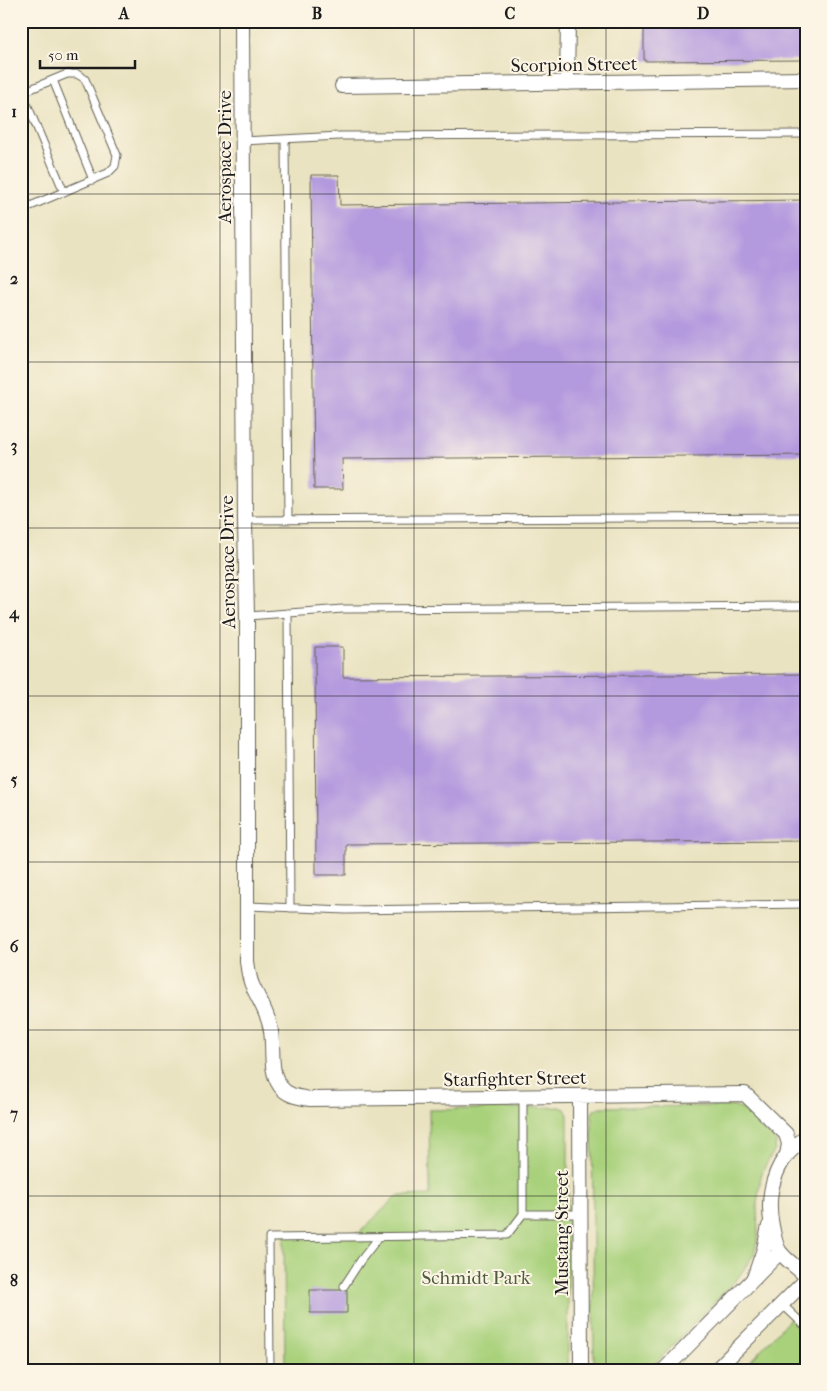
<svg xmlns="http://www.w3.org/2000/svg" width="827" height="1391" font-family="'IM FELL French Canon',serif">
<rect width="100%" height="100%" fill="#fcf5e5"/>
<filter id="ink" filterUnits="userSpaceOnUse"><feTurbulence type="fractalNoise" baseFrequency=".02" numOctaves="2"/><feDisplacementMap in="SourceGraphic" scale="10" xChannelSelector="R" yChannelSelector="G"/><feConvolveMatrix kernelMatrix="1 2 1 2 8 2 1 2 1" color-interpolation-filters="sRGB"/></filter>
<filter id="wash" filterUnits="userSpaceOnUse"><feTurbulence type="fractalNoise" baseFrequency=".0096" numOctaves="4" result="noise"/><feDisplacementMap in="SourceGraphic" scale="20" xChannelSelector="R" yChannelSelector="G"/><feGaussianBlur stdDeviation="1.12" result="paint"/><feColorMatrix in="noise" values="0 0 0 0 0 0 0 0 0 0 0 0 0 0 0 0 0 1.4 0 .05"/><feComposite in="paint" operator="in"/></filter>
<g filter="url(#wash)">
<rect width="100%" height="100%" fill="#eae3c1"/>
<path fill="#a9d17c" stroke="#62764c" d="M731 1106 742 1109 747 1113 776 1142 775 1150 766 1164 761 1176 757 1205 758 1236 754 1254 738 1278 649 1370H594L592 1114 594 1110 601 1107Z
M560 1107 565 1109 568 1115V1370H285L284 1234 359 1233 397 1196 430 1195 429 1110Z
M802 1306H806V1370H742Z"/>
<g id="blocks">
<path fill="#b399de" d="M644 21H806V60L644 61Z
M311 175H339L340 205 806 200V455L342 459 343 489H314Z
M315 647H343V677L806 674V841L346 844V875H316Z
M310 1290H347V1313H310Z"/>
</g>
</g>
<g filter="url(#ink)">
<use href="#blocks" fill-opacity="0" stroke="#646256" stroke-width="1"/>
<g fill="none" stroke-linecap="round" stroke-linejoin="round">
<g stroke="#646256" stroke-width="9">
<path id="lane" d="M53 80 93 180
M22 92 64 192
M21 93 67 74H77L85 79 117 155 115 166 108 173 21 210
M285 139 288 520
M242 141 340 136 806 134
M245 520 806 517
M288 613 290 908
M247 616 343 609 806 606
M248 906 346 910 806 904
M523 1214H580
M344 1286 361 1260 379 1237
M782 1304 806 1327
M270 1370 269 1238 507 1235 523 1214V1096"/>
</g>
<g stroke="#646256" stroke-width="16">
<path id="street" d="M242 21 245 520 247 616V961C248 970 249 979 253 987 259 1000 267 1012 270 1026 275 1045 268 1069 280 1086 287 1096 298 1097 310 1099L745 1094 786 1134 789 1144 787 1155
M567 83 568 21
M342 86 806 79
M580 1096 581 1370
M806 1137C799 1143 792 1149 786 1156 771 1177 767 1202 772 1226 774 1235 775 1245 780 1252 787 1261 798 1268 806 1276
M755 1275 764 1249 769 1226
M664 1370 780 1252
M716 1370 806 1280"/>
</g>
<use href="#lane" stroke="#fff" stroke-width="7"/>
<use href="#street" stroke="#fff" stroke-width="14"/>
</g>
</g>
<path fill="none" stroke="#1c1c1c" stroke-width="1" stroke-opacity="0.55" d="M220 21V1370M414 21V1370M606 21V1370M21 194H806M21 362H806M21 528H806M21 696H806M21 862H806M21 1030H806M21 1196H806"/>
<g text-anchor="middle" stroke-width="4" stroke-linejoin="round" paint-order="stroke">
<g font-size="19" fill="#1c1c1c" stroke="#fcf5e5">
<text transform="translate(574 64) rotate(-1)" y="7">Scorpion Street</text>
<text transform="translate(224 157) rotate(-90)" y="7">Aerospace Drive</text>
<text transform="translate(227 562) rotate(-91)" y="7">Aerospace Drive</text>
<text transform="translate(515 1078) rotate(-1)" y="7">Starfighter Street</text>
<text transform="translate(561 1233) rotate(-90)" y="7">Mustang Street</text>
</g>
<g font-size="19" fill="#4d5b3e" stroke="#fcf5e5">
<text x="476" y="1284">Schmidt Park</text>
</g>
</g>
<rect width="827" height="1391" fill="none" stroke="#fcf5e5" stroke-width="55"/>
<path d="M40 60v8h95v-8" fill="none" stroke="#1c1c1c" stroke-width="2.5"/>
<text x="48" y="60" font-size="15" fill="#1c1c1c" stroke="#fcf5e5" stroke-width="4" paint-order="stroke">50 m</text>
<rect x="28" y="28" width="772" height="1336" fill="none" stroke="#1c1c1c" stroke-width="2"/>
<g font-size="16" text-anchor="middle" font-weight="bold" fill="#1c1c1c">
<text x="124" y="19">A</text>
<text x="317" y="19">B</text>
<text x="510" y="19">C</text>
<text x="703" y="19">D</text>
<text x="14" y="117">1</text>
<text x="14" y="284">2</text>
<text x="14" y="451">3</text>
<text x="14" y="618">4</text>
<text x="14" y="785">5</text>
<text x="14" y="952">6</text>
<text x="14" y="1119">7</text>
<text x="14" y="1286">8</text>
</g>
</svg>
